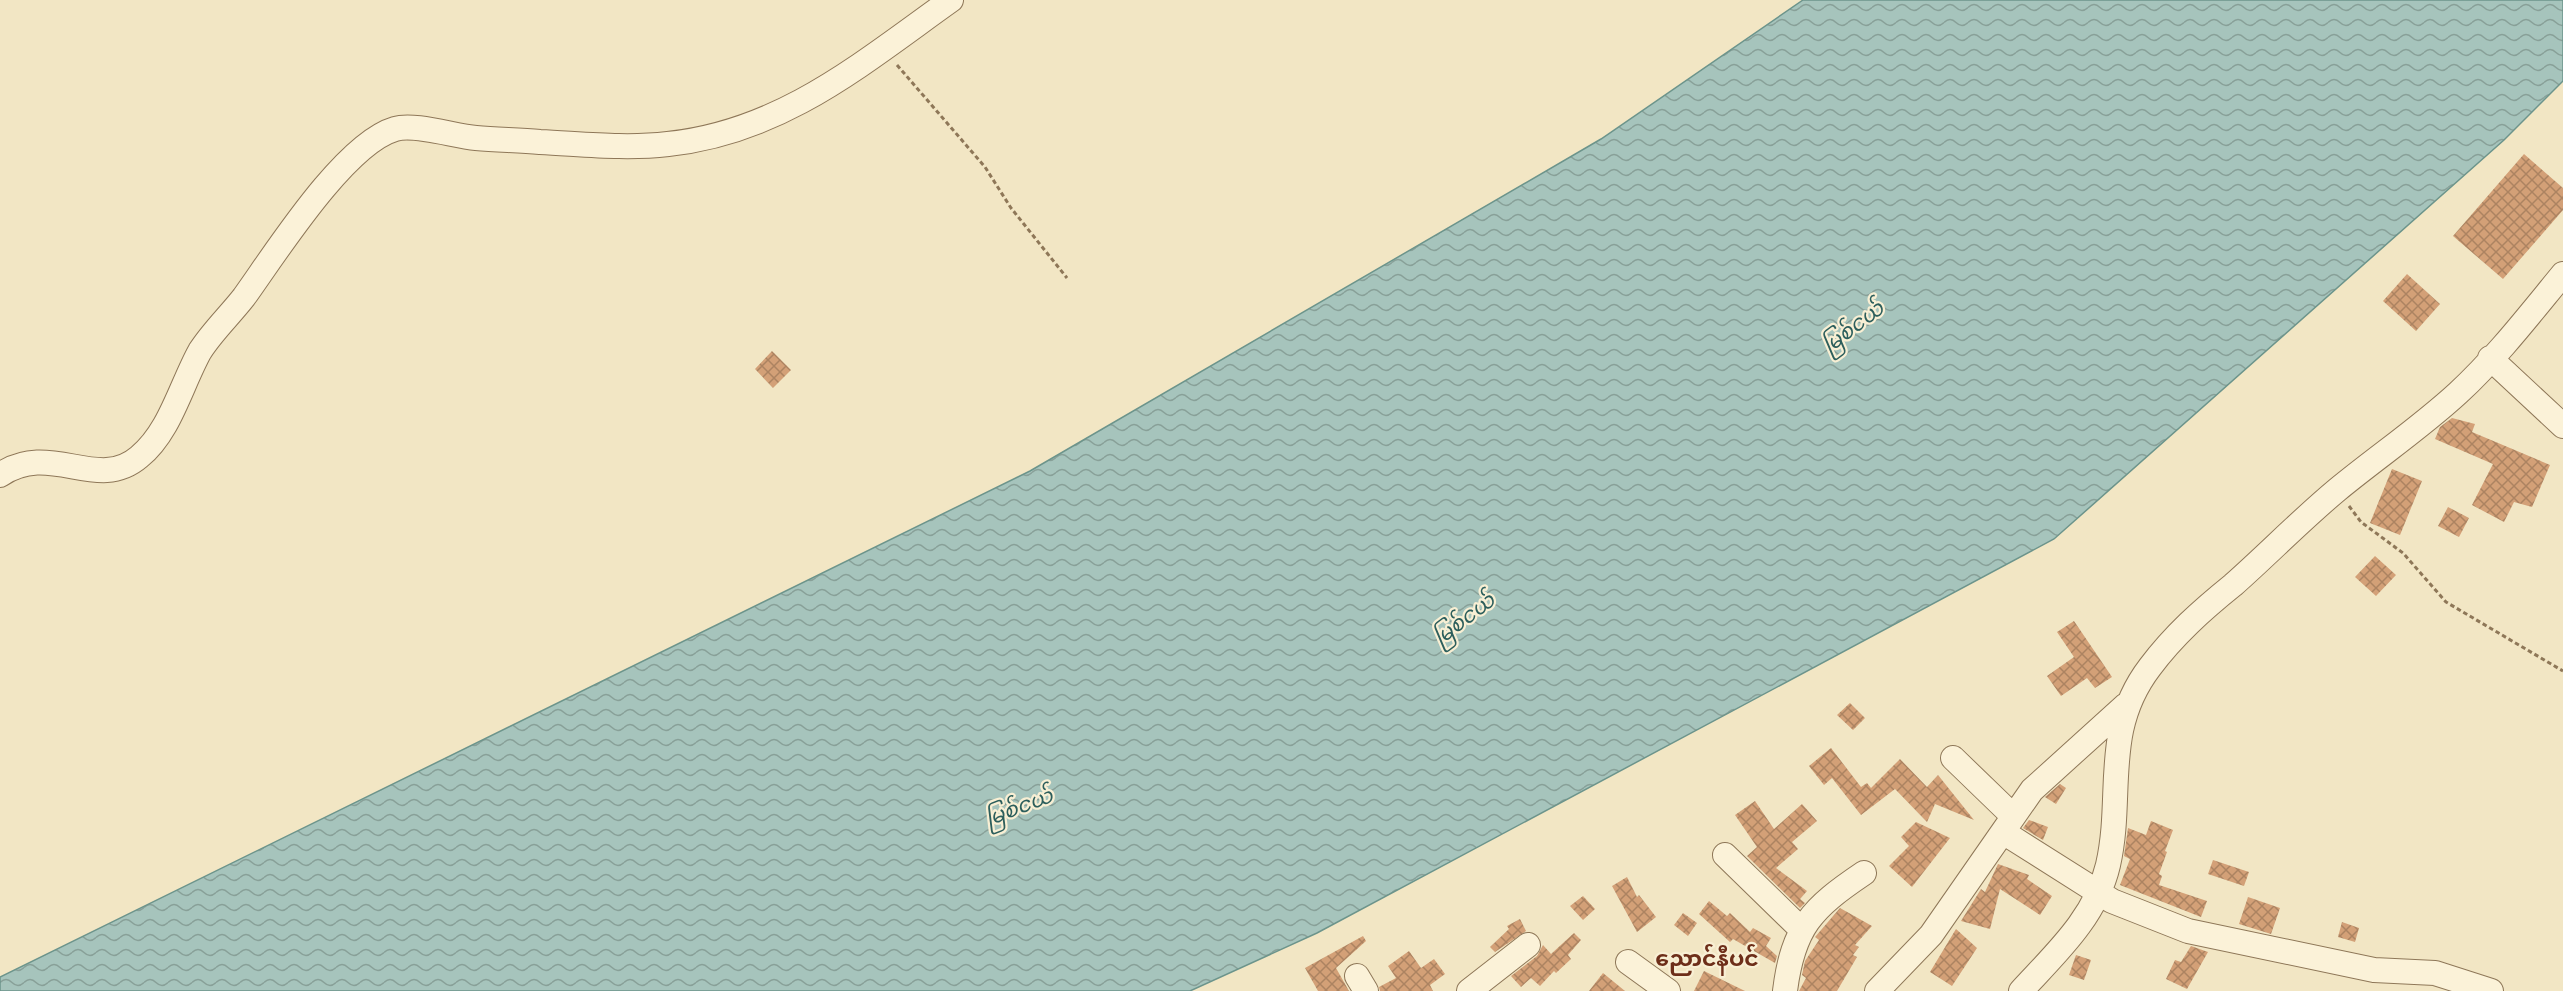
<svg xmlns="http://www.w3.org/2000/svg" width="2563" height="991" font-family="'Zilla Slab','Noto Sans Myanmar',serif">
<defs>
<pattern id="water-waves" width="16" height="10" patternUnits="userSpaceOnUse" patternTransform="scale(1.5)"><rect width="16" height="10" fill="#a6c4bc"/><path d="M0 5q4-4 8 0t8 0" fill="none" stroke="#88a098"/></pattern>
<pattern id="building-cross-hatch" width="8" height="8" patternUnits="userSpaceOnUse" patternTransform="scale(1.5)"><rect width="8" height="8" fill="#d3a077"/><path d="M0 0l8 8M0 8l8-8" fill="none" stroke="#ac8361"/></pattern>
</defs>
<rect width="100%" height="100%" fill="#f2e6c4"/>
<path fill="url(#water-waves)" stroke="#6c948b" stroke-width="1.5" d="M1803 0H2563V81L2504 140 2054 539 1317 933 1190 991H0V977L1030 471 1601 139Z"/>
<path fill="url(#building-cross-hatch)" d="M2524 154 2563 188V210L2503 279 2453 236Z
M2407 274 2440 304 2416 331 2383 301Z
M772 351 791 370 773 388 755 369Z
M2452 418 2475 424 2472 432 2550 465 2532 507 2514 502 2504 522 2472 505 2493 464 2435 439 2440 427Z
M2392 469 2422 481 2400 535 2370 523Z
M2448 507 2469 518 2459 537 2438 526Z
M2375 556 2396 575 2376 596 2355 577Z
M2074 621 2112 677 2095 688 2087 678 2061 696 2047 676 2074 657 2057 632Z
M1850 703 1865 718 1853 730 1837 715Z
M1831 748 1861 787 1867 783 1871 788 1900 759 1927 787 1938 775 1974 820 1935 804 1927 822 1895 789 1861 815 1832 778 1824 785 1809 766Z
M2060 784 2066 788 2056 804 2045 797Z
M1755 801 1774 829 1802 804 1817 821 1792 842 1798 849 1776 868 1807 891 1800 899 1805 903 1800 908 1747 856 1757 847 1735 815Z
M2029 820 2048 827 2043 840 2023 828Z
M2151 821 2173 830 2165 851 2167 852 2159 874 2162 876 2159 885 2207 901 2201 917 2120 885 2130 859 2124 856 2128 828 2146 835Z
M1916 822 1950 838 1912 887 1889 866 1909 846 1901 837Z
M2213 860 2249 872 2244 886 2208 874Z
M1998 864 2029 875 2027 879 2052 896 2040 915 2000 889 1990 929 1961 921 1981 889 1985 892Z
M1627 877 1637 897 1639 895 1656 917 1637 932 1612 886Z
M1583 896 1595 909 1583 920 1570 906Z
M2248 897 2280 908 2271 934 2239 924Z
M1709 901 1727 916 1730 913 1750 932 1753 928 1771 938 1766 946 1777 956 1775 963 1733 939 1730 942 1699 914Z
M1840 908 1872 926 1855 945 1859 947 1853 955 1857 957 1837 991H1799L1806 978 1802 975 1805 961 1819 940 1815 937Z
M1683 913 1697 923 1688 936 1674 925Z
M1520 919 1526 931 1495 952 1490 947 1509 929 1507 926Z
M2342 922 2359 928 2355 942 2338 937Z
M1956 929 1977 948 1952 986 1930 972Z
M1574 933 1581 940 1568 955 1571 959 1556 973 1554 971 1540 986 1531 978 1521 987 1511 976 1537 956 1543 945 1551 954Z
M1363 936 1366 941 1336 968 1349 991H1318L1305 968Z
M2191 946 2208 952 2187 989 2166 979 2175 960 2181 962Z
M1409 951 1421 968 1434 959 1445 974 1430 985 1433 991H1380L1379 987 1396 978 1388 966Z
M2076 955 2091 960 2084 980 2069 975Z
M1704 971 1745 991H1694Z
M1603 973 1625 991H1589Z"/>
<g fill="none" stroke-linecap="round" stroke-linejoin="round">
<g stroke="#8e7758" stroke-width="26">
<path id="minor" d="M2490 358 2563 426
M0 475C50 440 97 493 139 457 170 432 181 385 200 351 212 332 230 315 244 297 275 254 344 144 395 129 414 123 454 136 476 138 497 140 518 140 540 142 583 144 625 149 668 144 782 132 861 64 951 0
M1953 758 2013 816
M2003 832 2112 901 2188 931 2374 970 2435 973 2491 991
M1725 855 1801 929
M1628 962 1668 991
M1357 976 1366 991
M1469 991 1528 945
M1785 991C1793 927 1812 908 1864 873
M1877 991 1931 935 2032 790 2126 705
M2021 991C2055 954 2096 917 2108 865 2124 795 2101 731 2150 667 2174 635 2202 610 2233 585 2268 554 2301 520 2337 490 2377 457 2420 428 2458 393 2496 358 2530 314 2563 274"/>
</g>
<path stroke="#8e7758" stroke-width="3" stroke-dasharray="4.5 3" stroke-linecap="butt" d="M897 65 985 167 1011 208 1067 278
M2349 506 2361 522 2403 553 2446 602 2563 671"/>
<use href="#minor" stroke="#fbf2d8" stroke-width="24"/>
</g>
<g text-anchor="middle" stroke-width="4.5" stroke-linejoin="round" paint-order="stroke">
<g font-size="21" font-style="italic" fill="#2c5e5c" stroke="#f8efd4">
<text transform="translate(1853 327) rotate(-37)" y="7">မြစ်ငယ်</text>
<text transform="translate(1464 619) rotate(-37)" y="7">မြစ်ငယ်</text>
<text transform="translate(1019 807) rotate(-21)" y="7">မြစ်ငယ်</text>
</g>
<g font-size="22" font-weight="bold" fill="#6d2e19" stroke="#f8efd4">
<text x="1707" y="966">ညောင်နီပင်</text>
</g>
</g>
</svg>
